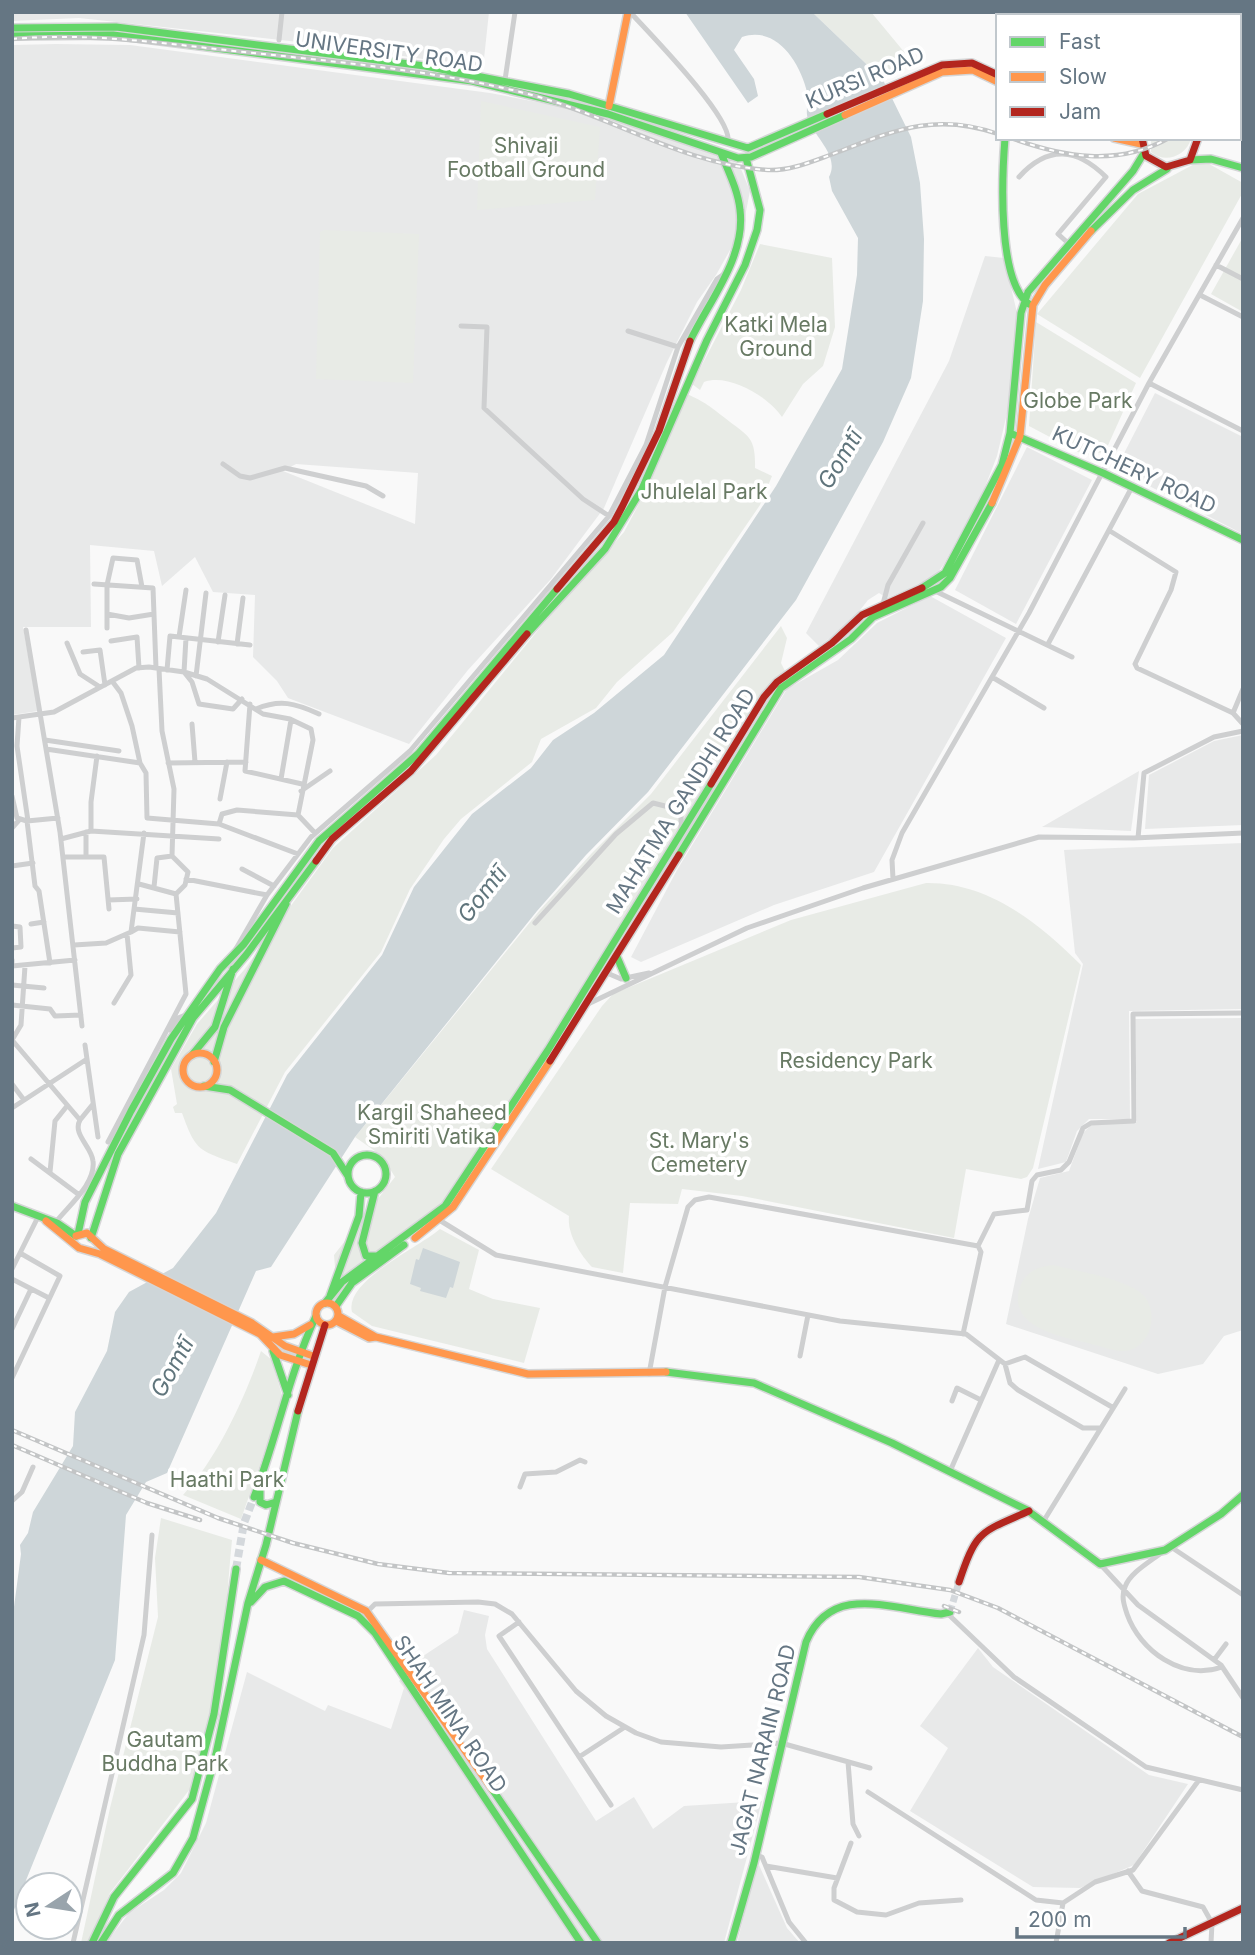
<svg xmlns="http://www.w3.org/2000/svg" width="1255" height="1955" font-family="Inter,sans-serif">
<rect width="100%" height="100%" fill="#f9f9f9"/>
<path fill="#e8e9e9" fill-rule="evenodd" d="M12 12H489L483 68 343 47 172 28 79 18 12 21Z
M56 44 130 45 490 93 605 115 739 164 750 191 743 227 716 275 697 302 667 362 604 508 551 579 468 670 409 744 288 698 277 681 253 657 255 595 213 592 195 557 162 586 154 551 90 545 91 627H23L38 711 12 715V45ZM296 464 418 473 415 524 283 471Z
M985 256 1004 258 1018 317 1013 388 997 456 983 492 944 564 933 579 887 598 879 593 868 600 849 624 819 646 806 633 949 361Z
M1155 393 1243 437V534L1116 469Z
M1027 447 1092 480 1016 624 955 590Z
M930 596 1006 638 874 872 774 905 641 962 631 957 677 870 787 689 838 660 877 623Z
M1243 735V825L1145 829 1149 775 1214 741Z
M1139 771 1131 831 1042 827Z
M1243 843V1009L1129 1011 1130 1119H1089L1077 1131 1066 1162 1038 1169 1083 964 1075 953 1064 850Z
M1243 1018V1330L1224 1336 1203 1364 1158 1374 1006 1324 1028 1219 1040 1178 1069 1171 1083 1133 1092 1124 1137 1122 1135 1019Z
M464 1610 489 1616 485 1635 487 1649 596 1821 634 1797 653 1829 684 1806 762 1801 724 1943H106L129 1913 164 1890 181 1873 206 1823 247 1672 325 1711 328 1705 391 1729 404 1688 399 1681 414 1662 458 1633Z
M978 1648 993 1667 1149 1775 1188 1784 1134 1865 1080 1888 1033 1887 910 1811 948 1748 920 1726Z
M759 1865 787 1928 800 1943H737L755 1872Z"/>
<path fill="#e8ebe6" d="M812 12H871L905 53 910 65 883 80Z
M1030 12H1243V47L1239 51V16H1031Z
M481 101 600 127 595 200 477 210Z
M1151 138H1191V139C1186 156 1165 164 1151 152Z
M1202 160 1243 183V192L1140 378 1037 314 1138 194Z
M324 230 419 234 413 383 316 379 320 232Z
M1243 237V312L1211 294Z
M760 244 832 258 835 327 823 366 803 384 782 417C768 396 728 373 704 382L700 390 692 384 741 290Z
M1036 322 1136 383 1105 452 1084 455 1029 426Z
M687 394C705 402 711 407 725 418 747 436 756 435 755 468L772 476 760 505 673 632 617 682 596 708 541 739 532 762 461 819 444 839 410 889 381 952 285 1072 237 1164C199 1150 196 1152 182 1113H175L173 1107 177 1104 171 1069 197 1024 244 970 333 848 436 755 539 629 624 532 649 485Z
M781 626 787 638 781 663 785 671 772 682 714 770 562 1022 442 1205 413 1229 336 1280 334 1255 395 1177 382 1156 355 1137 540 910 591 854 651 794Z
M926 883C988 882 1039 923 1081 965L1033 1168 1027 1177 1021 1179 966 1169 954 1238 742 1196 682 1189 678 1204 630 1203 623 1273 592 1267C580 1254 567 1234 569 1216L491 1169 602 1006 613 994 791 920Z
M440 1229 479 1250 469 1289 493 1299 540 1308 524 1363 372 1326 352 1312C344 1281 418 1248 440 1229Z
M1053 1265C1076 1271 1129 1279 1144 1296 1158 1312 1152 1342 1131 1350 1120 1353 1109 1349 1099 1346 1072 1338 1005 1331 1020 1287 1026 1271 1038 1267 1053 1265Z
M261 1351 272 1360 283 1399 241 1519 183 1495C217 1459 245 1398 261 1351Z
M161 1518 232 1540C224 1620 223 1709 193 1785L110 1893 88 1943H81L110 1808 158 1617 155 1558Z"/>
<path fill="#ced6d9" d="M685 12H812L883 80 911 137 920 183 924 239 923 301 911 378 883 442 796 600 648 792 586 855 537 911 355 1137 271 1267 256 1271 167 1473 146 1482 126 1515 115 1660 12 1915V1622L21 1554 20 1545 28 1533 33 1512 73 1446 75 1412 107 1351 115 1312 129 1292 173 1268 216 1213 287 1075 382 955 414 887 472 814 531 768 553 740 594 713 664 655 776 486 842 369 857 275 858 238 832 191 829 177C840 156 815 138 808 119 805 111 809 101 807 92 800 62 776 25 742 37L734 50 754 79 758 96 748 103Z
M423 1248 460 1262 453 1288 450 1287 446 1298 420 1291 421 1288 410 1284 416 1259 419 1260Z"/>
<g fill="none" stroke-linecap="round" stroke-linejoin="round">
<path stroke="#d4d8dc" stroke-width="7" stroke-dasharray="7 3.5" stroke-linecap="butt" d="M950 1612 959 1582"/>
<path stroke="#d4d8dc" stroke-width="8" stroke-dasharray="8 4" stroke-linecap="butt" d="M236 1569 244 1523 254 1497"/>
<g stroke="#d5d6d7" stroke-width="10">
<path id="fast" d="M1021 12 1022 16
M12 28 116 27 425 66 569 94 748 148 827 114
M12 36 113 35 472 81 608 114 738 158 751 157 845 115
M1239 58 1243 54
M1239 78 1243 74
M1239 105H1243
M1005 138C1002 176 997 281 1029 304
M1190 160 1211 159 1243 168
M1091 231 1133 190 1167 169
M690 341C709 301 746 257 740 210 738 190 728 171 721 153
M1010 433 1103 473 1243 540
M922 588 945 573 1002 465 1010 433 1021 313 1028 292 1133 171 1144 153
M527 634 605 549 642 489 707 340 745 265 757 230 760 210 746 158
M679 855 781 688 851 639 873 617 941 587 950 578 992 503
M617 957 626 978
M192 1055 215 1027 233 969
M214 1062 224 1027 286 904
M204 1086 230 1090 333 1153 348 1176
M348 1174a19 19 0 1 1 38 0a19 19 0 1 1-38 0Z
M375 1191 362 1243 366 1256H377
M12 1206 57 1223 76 1236
M78 1234 85 1202 131 1111 171 1039 220 969 244 944 319 841 418 754 557 589
M91 1238 118 1154 193 1018 246 955 316 861
M330 1296 359 1216 361 1192
M325 1303 342 1282 445 1206 548 1050 711 784
M336 1306 352 1283 404 1245
M273 1351 288 1395
M666 1372 754 1383 892 1443 1027 1510 1100 1564 1165 1550 1221 1514 1243 1495
M260 1491V1502L266 1505 276 1502
M254 1497C277 1437 289 1374 316 1316
M251 1602 265 1587 284 1581 358 1616 375 1633 581 1943
M492 1789 598 1943
M92 1943 114 1897 192 1799 214 1714 236 1569
M101 1943 119 1915 173 1873 193 1838 216 1754 248 1603 266 1545 298 1411
M731 1943 754 1863 806 1642C831 1582 891 1609 941 1614L950 1612"/>
</g>
<g stroke="#d5d6d7" stroke-width="10">
<path id="slow" d="M609 106 628 12
M845 115 942 72 973 70 998 82
M1114 138 1141 144
M992 503 1020 436 1033 305 1045 285 1091 231
M183 1070a17 17 0 1 1 34 0a17 17 0 1 1-34 0Z
M46 1221 79 1248 100 1254 260 1334 280 1355 311 1365
M76 1236 87 1233 104 1249 252 1323 285 1346 313 1356
M415 1238 453 1207 550 1061
M316 1314a11 11 0 1 1 22 0a11 11 0 1 1-22 0Z
M339 1316 376 1337
M336 1321 369 1338 376 1337 528 1374 666 1372
M273 1337 294 1334 310 1325
M261 1560 366 1611 492 1789"/>
</g>
<g stroke="#d5d6d7" stroke-width="10">
<path id="jam" d="M827 114 942 65 972 63 998 75
M1142 138 1146 156 1166 167 1190 160 1198 138
M557 589 614 522 622 507 659 431 690 341
M711 784 764 697 777 682 832 643 862 615 922 588
M316 861 332 839 411 771 527 634
M550 1061 679 855
M298 1411 325 1325
M959 1582C977 1529 980 1533 1029 1511
M1169 1943 1243 1908"/>
</g>
<path stroke="#cecfd0" stroke-width="5" d="M630 12C649 33 732 117 728 141
M279 40 282 12
M505 80 515 12
M1019 177C1048 145 1077 148 1106 177L1058 234 1068 243
M1216 265 1243 279
M1200 295 1243 317
M461 326 487 327 484 408 583 499 609 516
M628 331 678 347
M1149 383 1243 431
M223 464 240 476 250 478 285 468 366 486 383 496
M1110 531 1176 572 1171 590 1135 664 1137 668 1233 713 1243 724
M94 584 153 588 156 668
M933 590 1072 657
M882 608 888 585 923 523
M107 614 129 618 154 614
M107 628V585L113 558 137 560 142 587
M26 630 60 832 82 1026
M179 637 186 590
M186 638 184 672 192 682 199 704 233 709 242 699
M111 641 137 637 139 668
M218 642 225 595
M67 643 80 674 100 687
M237 644 243 598
M1048 644 1132 487
M83 652 100 650 105 685
M167 670 170 636 250 645
M196 676 206 593
M992 677 1044 708
M112 681 121 693 132 726 140 763 146 773 147 818 219 824 222 814 237 810 298 815
M250 704 245 771 302 784
M256 709C280 699 295 703 319 714
M1233 713 1243 689
M19 717 17 746 28 821
M12 718 54 712 136 668 149 667 184 672 207 679 263 714 290 719 311 729 313 740 298 815 315 833
M192 724 195 762
M45 740 119 751
M46 749 140 763
M168 763 246 762
M281 779 291 720
M301 791 330 771
M12 796 17 818 27 821 58 818
M220 799 227 762
M27 821 35 886 39 891 50 963
M219 824 298 854
M12 828 20 819
M91 831V802L97 756
M86 832V857
M1138 838 1144 773 1214 737 1243 731
M61 839 91 831 219 839
M64 857H104L109 909
M12 866 33 863
M242 869 274 886
M186 879 267 895
M893 879 892 860 902 833 1029 613 1149 383 1243 218
M139 884 176 894
M154 887 157 858 172 856
M108 900 137 899
M134 909 178 913
M535 923 616 834 653 803 681 810V830
M31 924 44 922
M12 926 20 927 21 947 12 948
M131 932 138 928 180 932
M74 945 106 943 131 932 144 833
M233 954 267 895 311 837 410 751 609 516 646 445 678 347 717 279 724 274
M12 960V966L75 960
M607 973 621 979 649 973
M12 985 44 988
M114 1003 131 975 127 934
M588 1004 747 928 863 888 1039 837 1134 838 1243 833
M12 1005 50 1009 55 1016 81 1015
M170 1030 178 1018 188 1014
M12 1040 80 1120 93 1104
M12 1040 21 1025 25 966
M85 1045 98 1137
M12 1084 24 1100
M12 1108 87 1059
M108 1142 186 994 176 894 185 885 188 872 172 856 174 789 162 731 159 669
M31 1159 78 1194
M50 1172 55 1121 67 1106
M436 1218 496 1255 840 1321 966 1334 1005 1364 1010 1383 1018 1390 1083 1428H1100
M55 1223C68 1206 96 1184 93 1161 92 1147 72 1134 80 1120
M12 1269 38 1217
M12 1279 49 1298
M12 1329 31 1289
M963 1334 981 1252 978 1246 994 1214 1027 1210 1032 1181 1037 1175 1061 1170 1069 1162 1083 1128 1091 1123 1134 1121 1133 1014 1243 1013
M800 1356 808 1315
M1005 1364 1025 1357 1112 1407
M649 1374 665 1287 688 1207 695 1200 709 1197 978 1246
M12 1378 60 1276 20 1253
M952 1401 957 1388 981 1400
M951 1469 999 1360
M520 1487 525 1474 556 1472 580 1460 585 1462
M12 1501 22 1492 33 1467
M1043 1522 1125 1389
M1171 1547 1243 1595
M1165 1550C1153 1560 1130 1572 1125 1587 1121 1596 1124 1605 1127 1614 1140 1651 1182 1681 1222 1667
M1100 1564 1138 1605 1221 1665 1243 1698
M949 1615 1014 1677 1146 1767 1243 1790
M361 1618 375 1604 478 1602 495 1604 512 1614 576 1691 606 1716 636 1733 661 1742 721 1747 781 1743 870 1768
M519 1622 499 1636 611 1805
M1214 1660 1226 1644
M579 1757 625 1727
M848 1762 853 1824 859 1836
M868 1792 1036 1900 1063 1903 1095 1882 1133 1870 1199 1780
M851 1843 834 1888V1900L857 1912 886 1915 919 1903 961 1900
M756 1855 762 1857 789 1922 806 1943
M766 1866 837 1878
M1128 1871 1142 1891 1203 1907 1212 1923 1211 1943
M73 1943 144 1635 152 1535
M1056 1943 1063 1903"/>
<use href="#fast" stroke="#63d668" stroke-width="7"/>
<use href="#slow" stroke="#ff974d" stroke-width="7"/>
<use href="#jam" stroke="#b3261e" stroke-width="7"/>
<g stroke="#c3c5c6" stroke-width="4.5">
<path id="rail" d="M12 39C90 32 167 44 244 52 339 62 441 71 532 95 613 117 684 165 768 170 789 171 811 162 830 155 891 132 933 111 998 134
M1239 78 1243 74
M1011 138C1064 157 1117 167 1169 138
M12 1430 218 1518 293 1543 378 1564 449 1573 859 1577 950 1590 998 1608 1243 1737
M12 1445 147 1503 200 1520
M944 1606 959 1612"/>
</g>
<use href="#rail" stroke="#fff" stroke-width="2" stroke-dasharray="5" stroke-linecap="butt"/>
</g>
<g text-anchor="middle" stroke-width="7" stroke-linejoin="round" paint-order="stroke">
<g font-size="21" fill="#657683" stroke="#fff">
<text transform="translate(389 52) rotate(8)" y="7">UNIVERSITY ROAD</text>
<text transform="translate(865 78) rotate(-23)" y="7">KURSI ROAD</text>
<text transform="translate(1134 470) rotate(25)" y="7">KUTCHERY ROAD</text>
<text transform="translate(681 801) rotate(-58)" y="7">MAHATMA GANDHI ROAD</text>
<text transform="translate(450 1714) rotate(56)" y="7">SHAH MINA ROAD</text>
<text transform="translate(763 1750) rotate(-76)" y="7">JAGAT NARAIN ROAD</text>
</g>
<g font-size="21" fill="#687a64" stroke="#fff">
<text x="526" y="153">Shivaji<tspan x="526" dy="24">Football Ground</tspan></text>
<text x="776" y="332">Katki Mela<tspan x="776" dy="24">Ground</tspan></text>
<text x="1078" y="408">Globe Park</text>
<text x="704" y="499">Jhulelal Park</text>
<text x="856" y="1068">Residency Park</text>
<text x="432" y="1120">Kargil Shaheed<tspan x="432" dy="24">Smiriti Vatika</tspan></text>
<text x="699" y="1148">St. Mary's<tspan x="699" dy="24">Cemetery</tspan></text>
<text x="227" y="1487">Haathi Park</text>
<text x="165" y="1747">Gautam<tspan x="165" dy="24">Buddha Park</tspan></text>
</g>
<g font-size="23" font-style="italic" fill="#60757c" stroke="#fff">
<text transform="translate(840 459) rotate(-59)" y="8">Gomtī</text>
<text transform="translate(482 894) rotate(-52)" y="8">Gomtī</text>
<text transform="translate(172 1367) rotate(-61)" y="8">Gomtī</text>
</g>
</g>
<rect width="1255" height="1955" fill="none" stroke="#657683" stroke-width="28"/>
<rect x="996" y="14" width="245" height="126" fill="#ffffff" stroke="#c1c8cd" stroke-width="2"/>
<rect x="1010" y="37" width="35" height="10" fill="#63d668" stroke="#c1c8cd" stroke-width="2"/>
<text x="1059" y="49" font-size="21" fill="#657683">Fast</text>
<rect x="1010" y="72" width="35" height="10" fill="#ff974d" stroke="#c1c8cd" stroke-width="2"/>
<text x="1059" y="84" font-size="21" fill="#657683">Slow</text>
<rect x="1010" y="107" width="35" height="10" fill="#b3261e" stroke="#c1c8cd" stroke-width="2"/>
<text x="1059" y="119" font-size="21" fill="#657683">Jam</text>
<g transform="translate(49 1906) rotate(258)"><circle r="33" fill="#ffffff" stroke="#c1c8cd" stroke-width="2"/>
<path d="M0-5L12 26L0 18L-12 26Z" fill="#99a4ac"/>
<text y="-10" font-size="19" font-weight="bold" text-anchor="middle" fill="#657683">N</text>
</g>
<path d="M1017 1927v10h168v-10" fill="none" stroke="#657683" stroke-width="3.5"/>
<text x="1028" y="1927" font-size="21" fill="#657683" stroke="#ffffff" stroke-width="5" paint-order="stroke">200 m</text>
</svg>
